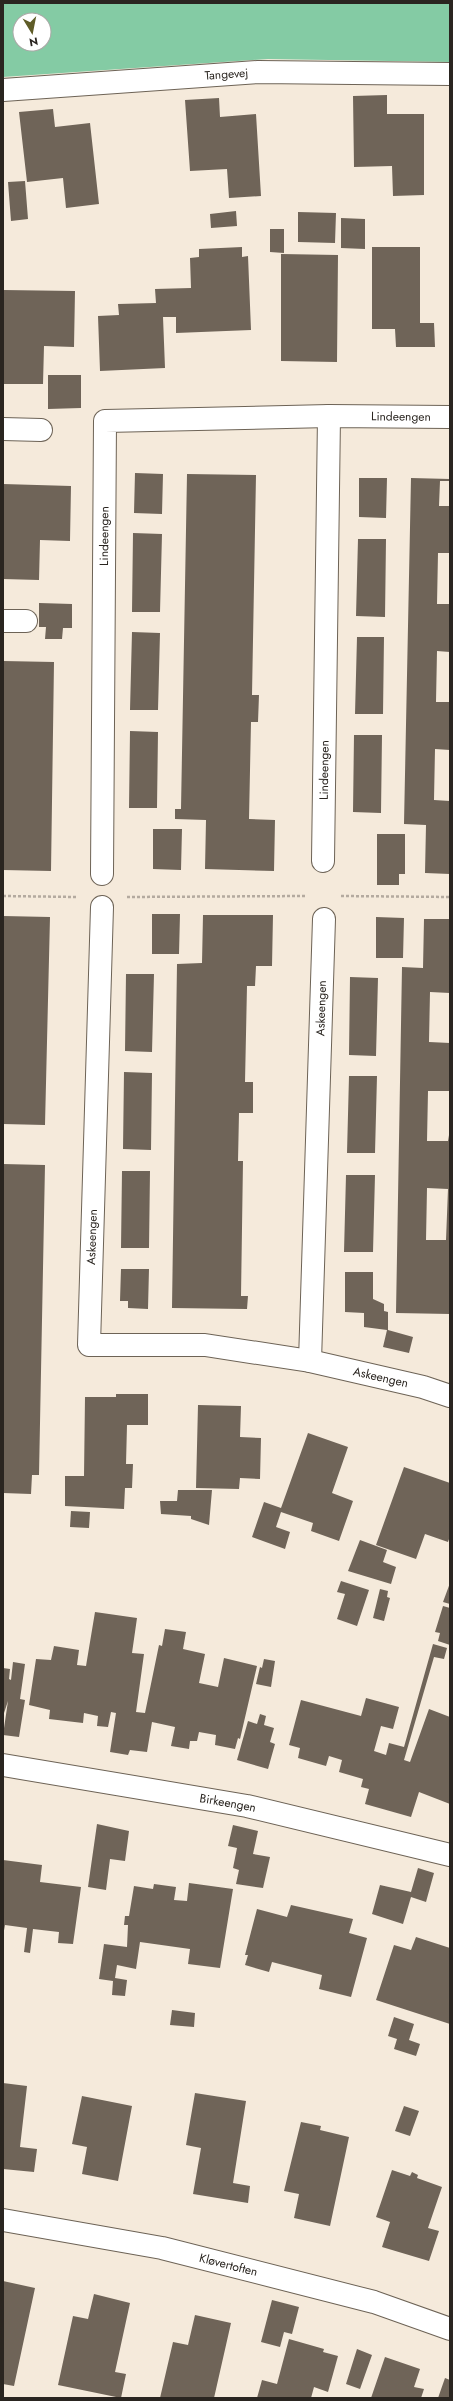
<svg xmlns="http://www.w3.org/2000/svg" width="453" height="2401" font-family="Jost,sans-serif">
<rect width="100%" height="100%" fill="#f5eadb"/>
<path fill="#84cba4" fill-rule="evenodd" d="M3 3H450V62L268 59 3 77ZM20 20H44V44H20Z"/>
<path fill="#6f6458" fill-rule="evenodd" d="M387 95V114H424V195L393 196 392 166 354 167 353 96Z
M219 98 220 117 256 114 261 196 229 198 227 169 190 171 185 100Z
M53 109 55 127 90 123 99 204 66 208 63 178 27 182 19 112Z
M25 181 28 219 11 221 8 182Z
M236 211 237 226 211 228 210 214Z
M298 212 336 213 335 243 298 242Z
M341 218 365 219V249L341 248Z
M270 229H284V253L270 252Z
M242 247V257L248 256 251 330 176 333V317H163L165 368 100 371 98 316 119 315 118 304 156 303 155 289 191 288 190 258 199 257V249Z
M372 247H420V323H434L435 347H396L395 329H372Z
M281 254 338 255 337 362 281 361Z
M3 290 75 291 74 347 44 346 43 384H3Z
M48 375H81V408L48 409Z
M135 473 163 474 162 514 134 513Z
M187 474 256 475 252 695H259L258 722H251L249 819 275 820 274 871 205 869 206 820 175 819V809H181Z
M359 478H387L386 518 359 517Z
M411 478 450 479V481H440L439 506H450V553H438L437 604H450V652L437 651 436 702H450V750L435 749 434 800 450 801V874L425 873 426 825 404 824Z
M3 484 71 486 70 541 40 540 39 580 3 579Z
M133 533 162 534 160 612H132Z
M358 539H386L385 617 356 616Z
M39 603 72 604V628H63L62 639H45L46 627H39Z
M132 632 160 633 158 710H130Z
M357 637H384L383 714H355Z
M3 661 54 662 51 871 3 870Z
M130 731 158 732 157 808H129Z
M354 735H382L381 813 353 812Z
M153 829H182L181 870 153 869Z
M377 834H405V874H399V885H377Z
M152 914H180L179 954H152Z
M203 915H273L272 966H256L255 986H247L245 1082H253V1113H239L238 1161H243L241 1296H248L247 1309 172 1308 177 964 202 963Z
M3 916 50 917 45 1125 3 1124Z
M376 917 404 918 403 958H376Z
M424 919H450V993L430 992 429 1042 450 1043V1091H428L427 1141H448L450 1129V1314L396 1313 402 967 423 968ZM427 1188 448 1189 446 1240H426Z
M126 974H154L152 1052 125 1051Z
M350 977 378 978 376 1056 349 1055Z
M124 1072 152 1073 151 1150 123 1149Z
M349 1076H377L375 1153H347Z
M3 1164 45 1165 39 1475H32L31 1494 3 1493Z
M122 1171H150L149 1248H121Z
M346 1175H375L373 1252H344Z
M121 1269H149L148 1309 128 1308V1301H120Z
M345 1272H373V1299L384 1304V1311L388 1312V1330L413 1337 409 1353 383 1347 387 1330 364 1327V1313L345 1312Z
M116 1394H148V1425H127L126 1464H133L132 1488H125L124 1509 65 1506V1476H84L85 1397H116Z
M198 1405 241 1406 240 1437 261 1438 260 1479 240 1478 239 1489 196 1488Z
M308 1433 348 1447 332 1493 353 1501 339 1541 311 1531 313 1523 281 1512 276 1527 290 1532 285 1549 252 1537 264 1502 281 1508Z
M404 1467 450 1483V1536L448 1542 425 1534 416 1559 376 1545Z
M178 1490H212L209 1525 191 1519V1516L161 1514 160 1501H177Z
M71 1511 90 1512 89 1528 70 1527Z
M360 1540 387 1550 383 1562 396 1567 391 1584 348 1571Z
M341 1581 369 1590 357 1626 337 1619 345 1594 337 1592Z
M450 1583V1604L443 1602Z
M380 1589 388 1591 387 1597 390 1598 384 1621 373 1618Z
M443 1606 450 1608V1645L438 1641 440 1633 435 1632Z
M95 1612 137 1618 132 1653 144 1654 136 1712 145 1713 159 1645 162 1646 165 1629 186 1632 183 1649 205 1654 199 1683 218 1687 224 1658 257 1666 240 1739 238 1738 235 1749 215 1745 216 1735 199 1732 197 1741H190L189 1749 171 1746 175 1727 152 1722 147 1752 130 1750 128 1755 110 1752 116 1713 111 1712 108 1727 97 1726 98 1716 84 1713 83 1723 49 1719 50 1710 29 1705 36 1659 51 1660 54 1646 79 1650 77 1665 86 1666Z
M433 1644 447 1648 444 1659 434 1657 404 1760 410 1762 429 1709 450 1717V1804L419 1792 411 1817 365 1804 369 1789 361 1787 363 1779 339 1772 342 1760 329 1756 326 1766 298 1758 300 1748 289 1745 301 1700 361 1716 366 1698 399 1707 393 1729 381 1726 374 1751 386 1755 389 1743 404 1747Z
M264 1659 275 1661 271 1687 256 1684 260 1667 262 1668Z
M13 1662 25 1664 20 1699 25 1700 19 1737 3 1735 8 1701 3 1716V1668L10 1669 9 1679 11 1680Z
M260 1714 266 1716 264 1725 274 1728 270 1742 275 1744 268 1769 237 1760 248 1721 257 1724Z
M97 1824 129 1831 125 1861 110 1859 106 1890 88 1887Z
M233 1825 258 1831 253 1854 270 1857 263 1888 236 1884 239 1870 233 1868 237 1848 228 1846Z
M3 1860 42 1865 40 1882 81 1887 73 1944 58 1943 59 1932 33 1929 30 1953 24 1952 27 1928 5 1925 3 1936Z
M418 1868 434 1873 426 1902 411 1897 403 1924 372 1914 380 1885 411 1892Z
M189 1883 233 1889 220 1968 188 1964 190 1949 140 1942 136 1969 117 1965 115 1978 127 1980 125 1996 112 1995 113 1981 99 1979 104 1944 127 1947 128 1925H124L125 1916H129L134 1886 153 1889 154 1884 176 1887 174 1900 187 1901Z
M291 1905 353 1919 349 1933 367 1938 351 1997 319 1989 322 1975 272 1962 269 1972 245 1965 248 1955H245L257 1909 287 1917Z
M416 1937 450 1948V2024L376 2000 394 1945 411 1950Z
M172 2010 195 2013 194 2027 170 2025Z
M394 2017 414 2024 409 2040 420 2044 416 2056 394 2049 397 2039 388 2036Z
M3 2083 27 2086 20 2147 37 2149 34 2172 3 2169Z
M195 2093 246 2101 233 2183 250 2186 248 2203 193 2194 201 2148 186 2145Z
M82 2096 132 2106 118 2181 82 2174 87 2147 72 2144Z
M404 2106 419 2111 410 2136 395 2131Z
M301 2122 321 2126 320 2130 349 2137 330 2226 294 2218 299 2194 284 2191Z
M392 2170 410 2176 412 2172 418 2175 417 2178 442 2187 428 2228 439 2231 429 2261 382 2247 390 2222 376 2217Z
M3 2281 35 2288 14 2386 3 2384Z
M94 2294 130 2303 115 2372 126 2374 121 2398 58 2385 73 2316 88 2319Z
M272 2300 299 2307 292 2334 284 2332 280 2347 261 2342Z
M195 2315 231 2323 214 2398H160L173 2342 188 2345Z
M289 2339 324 2349 323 2352 338 2356 328 2392 314 2387 311 2398H257L262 2380 277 2384Z
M357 2349 372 2355 360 2389 346 2384Z
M385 2357 420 2369 414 2387 424 2389 421 2398H371Z
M445 2378 450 2380V2398H438Z"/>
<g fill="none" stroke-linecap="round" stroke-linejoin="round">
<g stroke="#6d6356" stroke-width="24">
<g id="minor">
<path id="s1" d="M3 90 258 72 450 74"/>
<path d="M3 429 41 430"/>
<path d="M3 621H26"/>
<path id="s2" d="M323 861 329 416"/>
<path id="s3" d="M102 874 105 421 329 416 450 417"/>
<path id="s4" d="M102 907 89 1345H205L310 1361 423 1387 450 1396"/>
<path id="s5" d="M310 1361 324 919"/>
<path id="s6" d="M3 1765 247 1806 450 1855"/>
<path id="s7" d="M3 2220 162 2248 374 2302 450 2329"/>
</g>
</g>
<path stroke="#b4aa9f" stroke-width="2.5" stroke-dasharray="3 2" stroke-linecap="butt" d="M3 896 76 897
M341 896 450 897
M127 897 306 896"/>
<use href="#minor" stroke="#fff" stroke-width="22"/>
</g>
<g text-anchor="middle" stroke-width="4" stroke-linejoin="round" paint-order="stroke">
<g font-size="12" fill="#2a2520" stroke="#fff">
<text dy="4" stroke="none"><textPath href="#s1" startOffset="224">Tangevej</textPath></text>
<text dy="4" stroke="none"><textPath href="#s3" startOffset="749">Lindeengen</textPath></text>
<text dy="4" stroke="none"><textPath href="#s3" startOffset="338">Lindeengen</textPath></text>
<text dy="4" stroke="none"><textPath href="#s2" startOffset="91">Lindeengen</textPath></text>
<text dy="4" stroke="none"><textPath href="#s5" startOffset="353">Askeengen</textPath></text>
<text transform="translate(92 1237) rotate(-88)" y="4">Askeengen</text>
<text dy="4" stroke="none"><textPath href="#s4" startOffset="733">Askeengen</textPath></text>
<text dy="4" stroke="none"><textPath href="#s6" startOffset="228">Birkeengen</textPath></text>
<text dy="4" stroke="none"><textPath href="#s7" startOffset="230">Kløvertoften</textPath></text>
</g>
</g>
<rect width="453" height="2401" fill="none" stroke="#2a2520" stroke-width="8"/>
<g transform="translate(32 32) rotate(170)"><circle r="19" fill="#ffffff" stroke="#aaa8a6"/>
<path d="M0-3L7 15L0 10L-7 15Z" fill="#5f5c28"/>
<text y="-6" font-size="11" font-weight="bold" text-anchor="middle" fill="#2a2520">N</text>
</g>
</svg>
